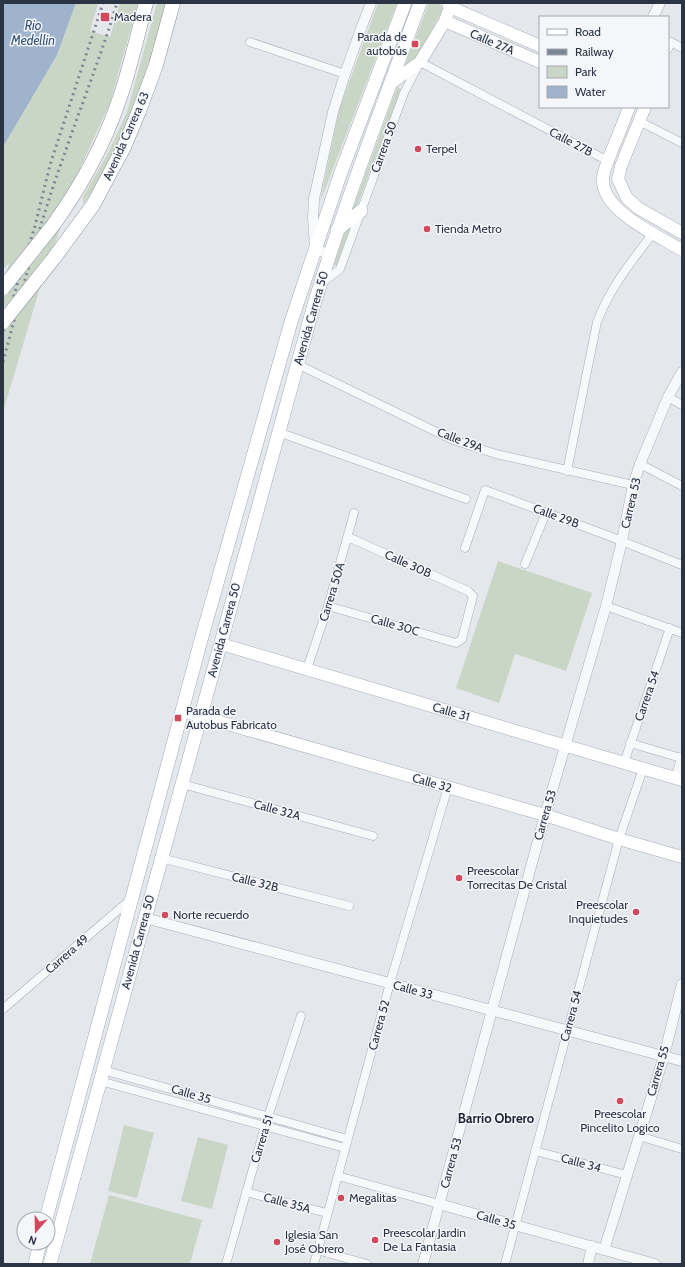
<svg xmlns="http://www.w3.org/2000/svg" width="685" height="1267" font-family="Cabin,sans-serif">
<rect width="100%" height="100%" fill="#e4e7ec"/>
<path fill="#c9d6c5" d="M76 3H98L90 31 110 37 120 3H138L110 103 81 166 38 294 3 412V280L10 262 3 270V147L57 55Z
M157 3H168C158 35 151 69 139 100 125 137 105 172 83 205V197L108 153 127 112Z
M378 3H397L320 202 339 110Z
M429 3H439L443 9 417 58 404 67Z
M397 87 401 89 356 209 353 208Z
M351 226 337 266 333 264 345 231Z
M498 561 592 593 566 671 515 654 499 703 456 688Z
M124 1125 154 1133 137 1198 108 1191Z
M198 1137 228 1145 212 1209 181 1201Z
M109 1195 202 1220 190 1264H90Z"/>
<path fill="#9fb4cc" d="M3 3H76L57 55 3 147Z"/>
<g fill="none" stroke-linecap="round" stroke-linejoin="round">
<g stroke="#a9aeb7" stroke-width="9">
<path id="minor" d="M250 42 345 74
M668 49 671 42 682 48
M639 121 682 143
M322 283 340 269 404 93 420 62 608 161
M297 364 453 440 496 454 633 485
M668 397 682 405
M278 432 466 499
M640 464 682 486
M567 471 597 322C610 288 631 262 653 233
M465 548 485 490 609 536 682 565
M525 564 546 513
M328 606 456 643 462 639 473 596 468 591 348 537
M606 606 682 633
M307 669 328 606 354 513
M630 743 681 758
M624 763 670 628
M675 778 682 756
M182 784 373 836
M161 858 349 906
M3 1009 131 899
M103 1070 347 1139
M100 1081 345 1148
M639 1136 682 1149
M535 1151 627 1175
M338 1176 439 1204
M246 1192 327 1213
M317 1250 367 1264
M226 1264 265 1126 301 1016
M314 1264 390 983 448 787
M505 1264 619 839 643 769"/>
</g>
<g stroke="#a9aeb7" stroke-width="11">
<path id="tertiary" d="M653 17 660 3
M329 254 315 249 313 217 314 199 333 112 345 74 362 26 371 3
M145 918 682 1061
M439 1204 655 1264
M604 1250 664 1056 682 984
M423 1264 545 815 606 606 622 541 633 485 640 464 668 397 682 372
M588 1264 592 1246"/>
</g>
<g stroke="#a9aeb7" stroke-width="13">
<path id="secondary" d="M450 7 540 46
M445 21 540 62
M390 84 420 62 445 21 450 7 448 3
M629 107C624 121 618 136 612 150 609 159 603 170 603 179 601 211 659 236 682 250
M645 107 621 166 618 179 627 198 638 208 682 233
M221 644 682 780
M182 711 545 815 619 839 682 857"/>
</g>
<g stroke="#a3abb8" stroke-width="14">
<path id="primary" d="M337 230 361 211
M46 1219 201 640 291 322 340 175 405 3
M35 1264 40 1243
M50 1264 313 308C344 205 383 104 420 3"/>
</g>
<g stroke="#8b94a3" stroke-width="15">
<path id="trunk" d="M54 224C81 186 103 147 118 103 130 70 137 36 146 3
M54 258 93 205 124 147 139 111 156 65 173 3"/>
</g>
<use href="#minor" stroke="#f7f8fa" stroke-width="8"/>
<use href="#tertiary" stroke="#f7f8fa" stroke-width="10"/>
<use href="#secondary" stroke="#fff" stroke-width="12"/>
<use href="#primary" stroke="#fff" stroke-width="13"/>
<use href="#trunk" stroke="#fff" stroke-width="14"/>
<path stroke="#7d8696" stroke-width="3" stroke-dasharray="2 4" stroke-linecap="butt" d="M3 331 35 226 50 165 103 3
M3 362C21 294 39 225 63 158 81 106 101 56 117 3"/>
<g stroke="#8b94a3" stroke-width="15" stroke-linecap="butt">
<path id="trunk-bridge" d="M3 288 54 224
M3 322 54 258"/>
</g>
<use href="#trunk-bridge" stroke="#fff" stroke-width="14"/>
</g>
<g fill="#d1495b" stroke="#f4f6f9" stroke-width="1.5">
<rect x="100" y="12" width="10" height="10" rx="2"/>
<rect x="411" y="40" width="8" height="8" rx="2"/>
<circle cx="418" cy="149" r="4"/>
<circle cx="427" cy="229" r="4"/>
<rect x="174" y="714" width="8" height="8" rx="2"/>
<circle cx="459" cy="878" r="4"/>
<circle cx="636" cy="912" r="4"/>
<circle cx="165" cy="915" r="4"/>
<circle cx="620" cy="1101" r="4"/>
<circle cx="341" cy="1198" r="4"/>
<circle cx="375" cy="1240" r="4"/>
<circle cx="277" cy="1242" r="4"/>
</g>
<g text-anchor="middle" stroke-width="3" stroke-linejoin="round" paint-order="stroke">
<g font-size="12" fill="#2b3445" stroke="#f4f6f9" text-anchor="start">
<text x="114" y="21">Madera</text>
<text x="407" y="41" text-anchor="end">Parada de<tspan x="407" dy="14">autobús</tspan></text>
<text x="426" y="153">Terpel</text>
<text x="435" y="233">Tienda Metro</text>
<text x="186" y="715">Parada de<tspan x="186" dy="14">Autobus Fabricato</tspan></text>
<text x="467" y="875">Preescolar<tspan x="467" dy="14">Torrecitas De Cristal</tspan></text>
<text x="628" y="909" text-anchor="end">Preescolar<tspan x="628" dy="14">Inquietudes</tspan></text>
<text x="173" y="919">Norte recuerdo</text>
<text x="620" y="1118" text-anchor="middle">Preescolar<tspan x="620" dy="14">Pincelito Logico</tspan></text>
<text x="349" y="1202">Megalitas</text>
<text x="383" y="1237">Preescolar Jardin<tspan x="383" dy="14">De La Fantasia</tspan></text>
<text x="285" y="1239">Iglesia San<tspan x="285" dy="14">José Obrero</tspan></text>
</g>
<g font-size="12" fill="#2b3445" stroke="#f4f6f9">
<text transform="translate(492 42) rotate(23)" y="4">Calle 27A</text>
<text transform="translate(126 136) rotate(-66)" y="4">Avenida Carrera 63</text>
<text transform="translate(571 142) rotate(28)" y="4">Calle 27B</text>
<text transform="translate(384 147) rotate(-70)" y="4">Carrera 50</text>
<text transform="translate(311 318) rotate(-74)" y="4">Avenida Carrera 50</text>
<text transform="translate(460 440) rotate(21)" y="4">Calle 29A</text>
<text transform="translate(631 503) rotate(-77)" y="4">Carrera 53</text>
<text transform="translate(556 516) rotate(20)" y="4">Calle 29B</text>
<text transform="translate(408 564) rotate(24)" y="4">Calle 30B</text>
<text transform="translate(332 592) rotate(-73)" y="4">Carrera 50A</text>
<text transform="translate(395 625) rotate(16)" y="4">Calle 30C</text>
<text transform="translate(224 630) rotate(-75)" y="4">Avenida Carrera 50</text>
<text transform="translate(647 696) rotate(-71)" y="4">Carrera 54</text>
<text transform="translate(451 712) rotate(16)" y="4">Calle 31</text>
<text transform="translate(432 783) rotate(16)" y="4">Calle 32</text>
<text transform="translate(277 810) rotate(15)" y="4">Calle 32A</text>
<text transform="translate(545 815) rotate(-74)" y="4">Carrera 53</text>
<text transform="translate(255 882) rotate(14)" y="4">Calle 32B</text>
<text transform="translate(138 942) rotate(-75)" y="4">Avenida Carrera 50</text>
<text transform="translate(67 954) rotate(-41)" y="4">Carrera 49</text>
<text transform="translate(413 990) rotate(15)" y="4">Calle 33</text>
<text transform="translate(571 1016) rotate(-75)" y="4">Carrera 54</text>
<text transform="translate(379 1025) rotate(-75)" y="4">Carrera 52</text>
<text transform="translate(658 1071) rotate(-74)" y="4">Carrera 55</text>
<text transform="translate(191 1094) rotate(16)" y="4">Calle 35</text>
<text transform="translate(262 1139) rotate(-73)" y="4">Carrera 51</text>
<text transform="translate(451 1163) rotate(-75)" y="4">Carrera 53</text>
<text transform="translate(581 1163) rotate(15)" y="4">Calle 34</text>
<text transform="translate(287 1203) rotate(15)" y="4">Calle 35A</text>
<text transform="translate(496 1220) rotate(16)" y="4">Calle 35</text>
</g>
<g font-size="13" font-style="italic" fill="#34527a" stroke="#f4f6f9">
<text x="33" y="30">Rio<tspan x="33" dy="15">Medellin</tspan></text>
</g>
<g font-size="13" font-weight="bold" fill="#1d2536" stroke="#f4f6f9">
<text x="496" y="1123">Barrio Obrero</text>
</g>
</g>
<rect width="685" height="1267" fill="none" stroke="#2b3445" stroke-width="8"/>
<rect x="539" y="16" width="130" height="92" fill="#f4f6f9" stroke="#a4a8b1"/>
<rect x="547" y="29" width="20" height="6" fill="#ffffff" stroke="#a4a8b1"/>
<text x="575" y="36" font-size="12" fill="#2b3445">Road</text>
<rect x="547" y="49" width="20" height="6" fill="#7d8696" stroke="#a4a8b1"/>
<text x="575" y="56" font-size="12" fill="#2b3445">Railway</text>
<rect x="547" y="66" width="20" height="12" fill="#c9d6c5" stroke="#a4a8b1"/>
<text x="575" y="76" font-size="12" fill="#2b3445">Park</text>
<rect x="547" y="86" width="20" height="12" fill="#9fb4cc" stroke="#a4a8b1"/>
<text x="575" y="96" font-size="12" fill="#2b3445">Water</text>
<g transform="translate(36 1231) rotate(200)"><circle r="19" fill="#f4f6f9" stroke="#a4a8b1"/>
<path d="M0-3L7 15L0 10L-7 15Z" fill="#d1495b"/>
<text y="-6" font-size="11" font-weight="bold" text-anchor="middle" fill="#2b3445">N</text>
</g>
</svg>
